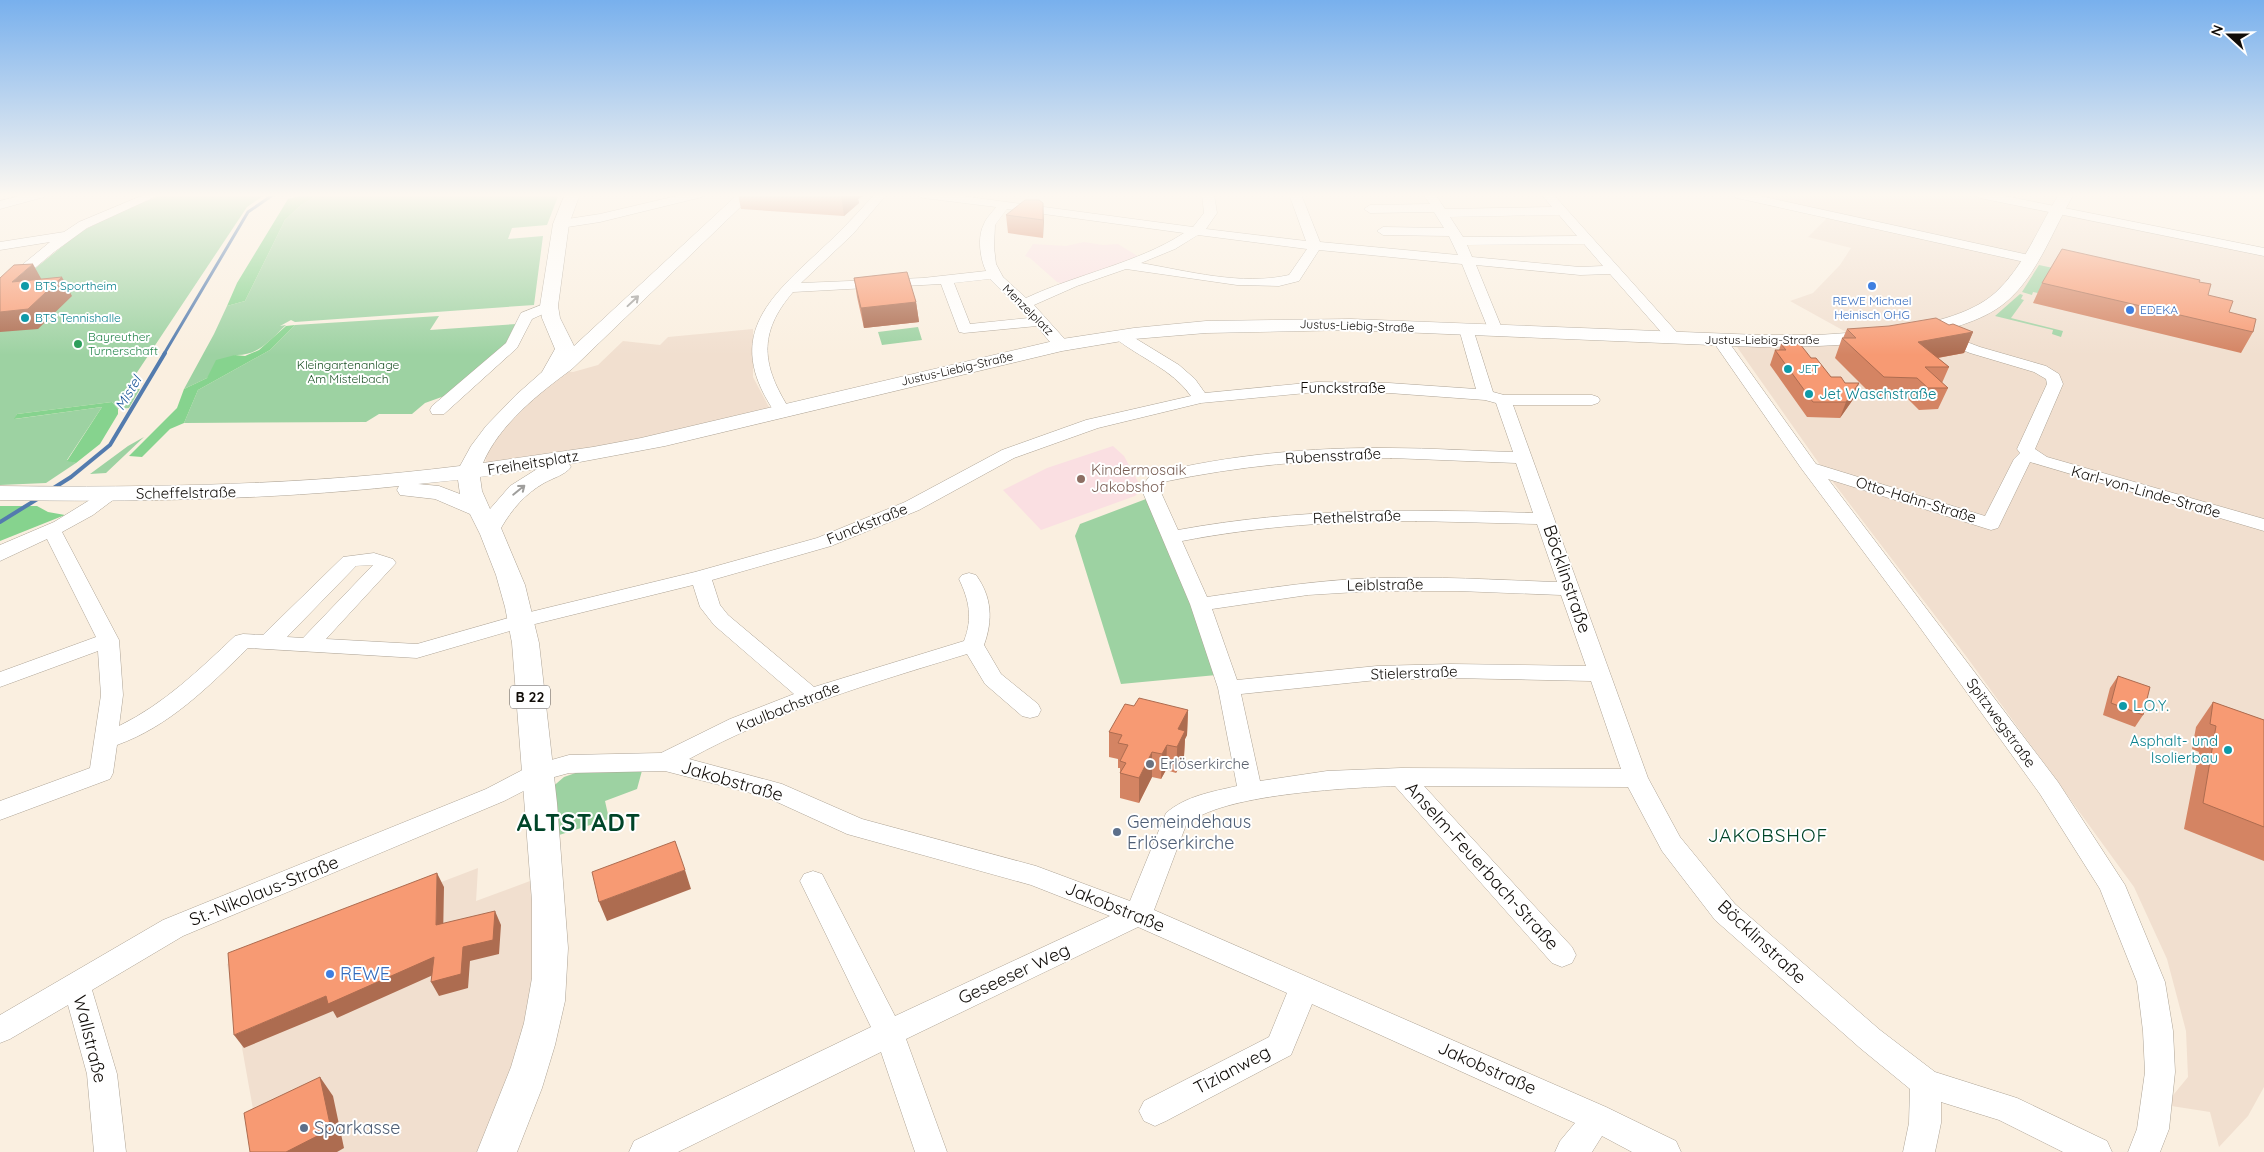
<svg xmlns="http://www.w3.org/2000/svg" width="2264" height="1152" font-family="Quicksand,sans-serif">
<rect width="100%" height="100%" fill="#faefe0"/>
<path fill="#f1dfcf" d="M1726 194H1968L2264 254V1087L2248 1116 2219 1147 2210 1112 2165 1105 2188 1077 2186 1031 2167 959 2134 887 1966 656 1823 469 1737 347 1866 343 1790 301 1813 293 1840 265 1851 248 1808 237 1828 217Z
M753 329V377L770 409 592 451 485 469 487 449 494 436 561 371 573 372 598 365 623 341 660 345 668 337Z
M478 868 476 901 538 878 535 1018 490 1152H251L253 1109 227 964Z"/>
<path fill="#fadfe2" d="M1084 242 1103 245 1118 244 1139 257 1064 284 1057 282 1030 258 1025 256 1033 244 1066 246Z
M1113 446 1124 456 1142 489 1135 496 1041 530 1003 490 1047 468Z"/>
<path fill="#9dd2a2" d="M165 194H266L247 207 126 389H140L129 408 118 409 112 402 17 414 15 419 102 407 67 460 76 463 46 483 0 485V297L80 232 128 208Z
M320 194H559L547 225 512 228 508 239 543 236 534 305 295 322 291 320 280 326 286 325C270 340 258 356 235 355L207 378 184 389 214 334 227 306 245 301 285 220 301 205Z
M2039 265 2053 268 2038 293 2033 292 2032 295 2022 292Z
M2020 294 2023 295 2021 299 2024 300 2011 318 2063 331 2061 337 2052 334 2053 330 1995 316Z
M439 316 430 330 517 324 505 345 450 394 425 403 412 414H379L366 422 184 423 198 390 270 350 295 325Z
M918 327 922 340 882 345 878 332Z
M144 437 106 473 90 474 128 446Z
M1146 499 1227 674 1121 684 1075 536 1080 524Z
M643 767 637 789 605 801 609 819 556 836 550 789 564 777 584 770Z"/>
<path fill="#86d38e" d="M307 194H320L301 205 285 220 245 301 227 306 237 283 288 199Z
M286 326 295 325 270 350 198 390 184 423 170 429 142 457 129 456 177 408 184 389 207 378 216 360 235 355 245 356 259 350Z
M112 402 118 409V414L100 444 76 463 67 461 102 407 14 419 17 414Z
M0 506H37L48 512 65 515 0 541Z"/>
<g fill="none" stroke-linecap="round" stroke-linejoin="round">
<path stroke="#537bae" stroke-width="3" d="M164 354 248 212 274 194"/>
<path stroke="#537bae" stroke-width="4" d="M52 489 71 477 110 445 165 353
M0 522 39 498"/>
<g stroke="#aea496" stroke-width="1">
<path id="minor" d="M28 194H46L44 197 0 209V201Z
M146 194H161L87 228 54 252 5 293 0 294V283L50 242 0 250V242L64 232 79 222Z
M685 194H704L702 197 600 222 561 228 555 224 561 220 600 214Z
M875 194H887L853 234 801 283 923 278 986 271C980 259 977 236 984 224 986 218 992 213 996 207L924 198 920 197 918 194H947L1193 227 1204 213 1202 194H1214L1217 213 1206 229 1306 241 1289 194H1301L1320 242 1458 255 1449 236 1383 235 1377 231 1383 227 1444 228 1434 212 1370 213 1364 209 1370 205 1430 204 1423 194H1435L1445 209 1552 207 1541 194H1553L1682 338 1679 341H1669L1610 274 1580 275 1476 265 1503 331 1496 335 1489 331 1462 264 1319 250 1299 281 1279 286 1237 285 1126 269 1077 286 1034 305 1070 345 1067 348C1054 352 1045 335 1037 326L964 333 959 332 941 284 793 292C757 334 762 366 790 410L788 414H776C720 333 773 295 830 241 846 226 860 210 875 194ZM1007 209 1184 233C1138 263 1077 274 1026 298L1003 277 996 264 994 247 995 225ZM1559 215 1577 236 1463 237 1450 217ZM1198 235 1307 249 1289 275C1242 286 1188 271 1141 263L1175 249ZM1584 244 1603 266 1580 267 1472 257 1467 245ZM990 279 1029 318 970 324 954 283Z
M1731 194H1751L2029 255 2036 259 2029 263 1737 198Z
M1974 194H1995L2264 248V256L1980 198Z
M549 302 556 306 554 309 532 319 517 348 444 414H432L430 410 432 406 506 343 521 313Z
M1466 325 1473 329 1493 392 1504 395H1592L1598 397 1600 400 1598 403 1592 405H1513L1648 778 1680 837 1735 904 1880 1030 1935 1072 2017 1098 2107 1141 2112 1152H2063L1999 1120 1941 1102V1123L1935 1152H1903L1909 1123 1910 1089 1860 1048 1715 920 1662 851 1628 787 1424 786 1572 947 1576 955 1572 963 1562 967 1552 963 1395 786C1347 788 1220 794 1186 825L1154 910 1606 1107 1676 1141 1681 1152H1632L1602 1136 1592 1152H1555L1560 1141 1575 1123 1312 1004 1291 1055 1166 1121 1155 1126 1144 1121 1139 1111 1144 1101 1269 1037 1287 993 1138 927 906 1039 947 1152H915L881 1052 678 1152H629L634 1141 871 1027 800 881 804 874 813 871 822 874 895 1016 1110 916 1031 885 847 834 766 797 665 771 569 773 547 779 504 801 183 936 92 990 117 1074 126 1152H94L87 1074 68 1005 10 1039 0 1043V1015L163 920 486 789 530 766 569 755 661 753 730 719 794 694 714 625 700 607 693 585 527 626 417 658 248 648C208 687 170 726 117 745L113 773 110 779 0 820V801L90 768 101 695 98 651 0 687V672L96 637 47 539 0 561V545L54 522 106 490 112 489 118 490 121 494 93 515 62 532 119 640 123 695 119 726C164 704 199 670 235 636L243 634 263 635 343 557 374 553 393 559 396 563 326 639 417 644 522 614 695 572 817 538 905 502 1002 450 1086 420 1191 396C1172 369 1140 358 1115 338L1113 335 1115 332H1125L1179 365 1195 379 1205 393 1317 382 1389 383 1476 389 1459 329ZM1317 392 1389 393 1485 400 1496 403 1513 452C1472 451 1432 448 1391 448 1311 447 1228 455 1151 474L1141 488 1190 604 1218 688 1237 786C1211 792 1186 796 1166 813L1130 901 1036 866 862 819 782 784 689 759C776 711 872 683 967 654L985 684 1022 716 1030 718 1038 716 1041 710 1038 704 1001 674 984 645C993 620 992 597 976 575L969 573 962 575 959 579C969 600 973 618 964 641L814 687 728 615 720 605 712 580 831 546 919 510 1014 458 1098 428 1201 403ZM1391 458 1516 463 1533 513C1412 509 1297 508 1178 530L1159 488 1163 482C1238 466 1314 459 1391 458ZM1416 521 1537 524 1557 582C1496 580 1435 576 1374 578 1318 580 1262 589 1207 597L1182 541C1260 526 1337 521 1416 521ZM373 565 303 638 287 637 356 566ZM1373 591H1458L1561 595 1586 666 1451 664 1377 666 1237 680 1212 609 1308 595ZM1451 678 1591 681 1621 769 1401 768 1327 771 1260 781 1241 694 1377 680Z
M1943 333 1980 347 2046 366 2059 374 2063 384 2035 449 2047 457 2264 519V531L2030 462 2000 524 1998 528 1991 530 1828 479 2058 782 2125 885 2165 982 2173 1031 2175 1072 2169 1129 2160 1152H2128L2137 1129 2145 1072 2143 1031 2137 982 2100 889 2040 794 1916 622 1801 468 1712 340 1715 337H1725L1816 464 1985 516 2014 459 2020 453 2017 449 2047 384 2046 379 2034 372 1970 353 1938 340 1936 337 1938 334Z"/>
</g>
<g stroke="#aea496" stroke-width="1">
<path id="major" d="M565 194H580L569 224 558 306 560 318 574 346 738 194H754L572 369C539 393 499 425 483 463L593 447 641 438 1062 339 1134 328 1206 321 1351 319 1759 335H1818L1876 331 1883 333 1885 337 1883 341 1876 343 1818 346 1759 347 1351 330 1206 333 1134 339 1062 351 665 446 569 464 571 467C565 475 553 478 544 483 525 494 512 509 501 528L525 585 539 643 557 803 568 948 565 1001 555 1045 542 1088 517 1152H477L511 1067 524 1023 532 978V901L512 643 505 607 496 575 480 534 470 514 435 499 400 495 397 490 399 486C267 500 133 502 0 500V486C154 488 308 485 460 466L471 446 486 426 516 395 542 372 555 349 542 318 540 306 553 224ZM537 469 510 486 490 509 482 491 480 477ZM458 480 460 494 439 486 418 484Z
M2059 194H2074C2053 229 2038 275 2006 302 1981 323 1944 330 1913 338L1906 336 1904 332 1906 328C1936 321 1971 314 1995 293 2024 267 2039 226 2059 194Z"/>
</g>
<use href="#minor" fill="#fff" fill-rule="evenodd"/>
<use href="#major" fill="#fff" fill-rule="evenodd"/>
</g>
<path fill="#d48463" d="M738 194H866L858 199 859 203 844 216 741 209Z
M1043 203V238L1008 233 1006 215Z
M854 278 916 302 919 322 864 328 857 297Z
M2199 282 2208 295 2253 332 2241 353 2033 303 2042 283Z
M1949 325 1973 332 1964 353 1938 358 1949 367 1942 383 1948 388 1938 409 1919 410 1908 399H1876L1835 358 1842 338H1843L1847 329Z
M1781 344 1811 358 1854 398 1840 418 1807 417 1770 365 1775 350H1779Z
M2118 676 2143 715 2135 727 2103 715 2110 688Z
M2213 702 2264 720V861L2184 829 2199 752 2192 749 2196 727Z
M1134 706 1188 710 1187 735 1185 739 1184 756 1176 773 1166 770 1161 779 1152 777 1139 803 1120 798V768H1118V759L1109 757V732Z"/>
<path fill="#ad6c50" d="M841 194H866L858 199 859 203 844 216Z
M1043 203 1044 221 1043 238Z
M33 264 43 282H12Z
M62 277 72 296 38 329 0 332V312Z
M916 302 919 322 864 328 861 308Z
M1973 332 1964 353 1909 363 1918 342Z
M1859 383 1854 398 1840 418 1846 402Z
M1188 710 1187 735 1185 739 1184 756 1176 773 1178 729Z
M1167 745 1166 770 1161 779 1162 754Z
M1152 752V777L1139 803V778Z
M685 870 691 889 607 921 599 902Z
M437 873 444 887 443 939 436 925Z
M495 911 501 925 499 954 470 961 468 988 439 996 431 982Z
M434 957 442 971 337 1018 333 1011 244 1048 234 1035 326 996Z
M320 1077 333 1096 344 1148 337 1152H286Z"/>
<path fill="#f79a73" stroke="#ad6c50" d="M1025 200H1039L1043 203V220L1006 215Z
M2062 249 2200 280 2199 282 2211 284 2208 295 2233 301 2229 312 2256 319 2253 332 2042 283Z
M33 264 12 282 62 277 28 309 0 312V278L14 265Z
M907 272 916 302 861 308 854 278Z
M1936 318 1949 325 1953 324 1973 332 1918 342 1949 367H1925L1948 388H1928L1917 378 1884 377 1842 338H1856L1847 329 1889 326Z
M1781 344H1800L1811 358H1816L1831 377H1841L1845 383H1859L1846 402H1813L1775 350H1786Z
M2118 676 2150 687 2143 715 2111 703Z
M1139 698 1188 710 1178 729 1185 731 1177 747 1167 745 1162 754 1152 752 1139 778 1120 773 1126 763 1120 761 1128 745 1118 743 1122 735 1109 732 1125 704 1134 706Z
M2213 702 2264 720V827L2203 803 2216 726 2210 724Z
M675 841 685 870 599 902 592 872Z
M437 873 436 925 495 911 493 940 463 947 461 974 431 982 434 957 328 1004 326 996 234 1035 228 953Z
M320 1077 331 1129 286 1152H250L244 1113Z"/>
<defs><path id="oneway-shaft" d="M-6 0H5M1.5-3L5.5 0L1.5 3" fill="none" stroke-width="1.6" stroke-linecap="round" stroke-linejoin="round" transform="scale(1.25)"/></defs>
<g stroke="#9f9e9c">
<use href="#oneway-shaft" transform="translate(633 301) rotate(-43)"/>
<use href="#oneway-shaft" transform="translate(519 490) rotate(-39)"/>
</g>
<linearGradient id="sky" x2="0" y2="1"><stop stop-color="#78b0ed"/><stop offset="0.55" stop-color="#fdf8f1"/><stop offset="1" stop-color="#fdf8f1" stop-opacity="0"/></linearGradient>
<rect width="2264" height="355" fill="url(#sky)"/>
<g fill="#0f9aa8" stroke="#fff" stroke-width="2">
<circle cx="25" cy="286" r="5"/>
<circle cx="25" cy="318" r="5"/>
<circle cx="1788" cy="369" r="5"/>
<circle cx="1809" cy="394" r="5"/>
<circle cx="2123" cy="706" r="5"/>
<circle cx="2228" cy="750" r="5"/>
</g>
<g fill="#3f7fe0" stroke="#fff" stroke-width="2">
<circle cx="1872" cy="286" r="5"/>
<circle cx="2130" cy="310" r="5"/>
<circle cx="330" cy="974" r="5"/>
</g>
<circle fill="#2e9e5b" stroke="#fff" stroke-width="2" cx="78" cy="344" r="5"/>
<circle fill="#8d6e63" stroke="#fff" stroke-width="2" cx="1081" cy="479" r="5"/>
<circle fill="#6b7280" stroke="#fff" stroke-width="2" cx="1150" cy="764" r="5"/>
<g fill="#5c6f8a" stroke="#fff" stroke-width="2">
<circle cx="1117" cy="832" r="5"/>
<circle cx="304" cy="1128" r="5"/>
</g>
<g text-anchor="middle" stroke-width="4" stroke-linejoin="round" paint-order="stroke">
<g font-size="12" fill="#0d838f" stroke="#fff" text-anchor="start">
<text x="35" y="290">BTS Sportheim</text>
<text x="35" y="322">BTS Tennishalle</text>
<text x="1798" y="373">JET</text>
</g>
<g font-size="12" fill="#366cbe" stroke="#fff">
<text x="1872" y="305">REWE Michael<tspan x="1872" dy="14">Heinisch OHG</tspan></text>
<text x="2140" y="314" text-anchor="start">EDEKA</text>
</g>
<g font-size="12" fill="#100c08" stroke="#fff">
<text transform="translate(1028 310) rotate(45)" y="4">Menzelplatz</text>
<text transform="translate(1357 326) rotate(2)" y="4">Justus-Liebig-Straße</text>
<text x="1762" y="344">Justus-Liebig-Straße</text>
<text transform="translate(957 369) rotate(-13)" y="4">Justus-Liebig-Straße</text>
</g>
<g font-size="12" fill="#27864d" stroke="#fff" text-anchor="start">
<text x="88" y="341">Bayreuther<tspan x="88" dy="14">Turnerschaft</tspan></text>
</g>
<g font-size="12" fill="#1b5125" stroke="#fff">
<text x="348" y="369">Kleingartenanlage<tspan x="348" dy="14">Am Mistelbach</tspan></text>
</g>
<g font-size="14" font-style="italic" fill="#1d589a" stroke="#fff">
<text transform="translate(128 393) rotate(-59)" y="5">Mistel</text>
</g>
<rect fill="#fff" stroke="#585552" stroke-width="1" x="510" y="685.5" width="40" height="23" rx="4"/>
<g font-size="14" font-weight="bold" fill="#100c08">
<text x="530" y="702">B 22</text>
</g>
<g font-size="15" fill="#100c08" stroke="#fff">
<text x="1343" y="393">Funckstraße</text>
<text transform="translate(1333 456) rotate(-3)" y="5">Rubensstraße</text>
<text transform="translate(533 463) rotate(-9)" y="5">Freiheitsplatz</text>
<text transform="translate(2146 492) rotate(16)" y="5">Karl-von-Linde-Straße</text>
<text transform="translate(186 493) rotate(-1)" y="5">Scheffelstraße</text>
<text transform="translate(1916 500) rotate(17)" y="5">Otto-Hahn-Straße</text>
<text transform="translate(1357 517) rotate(-2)" y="5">Rethelstraße</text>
<text transform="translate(867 524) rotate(-22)" y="5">Funckstraße</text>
<text transform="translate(1385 585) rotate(-1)" y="5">Leiblstraße</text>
<text transform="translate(1414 673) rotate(-2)" y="5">Stielerstraße</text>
<text transform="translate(788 707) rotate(-22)" y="5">Kaulbachstraße</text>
<text transform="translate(2001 723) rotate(54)" y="5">Spitzwegstraße</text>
</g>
<g font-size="15" fill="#0d838f" stroke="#fff" text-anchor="start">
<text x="1819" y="399">Jet Waschstraße</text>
<text x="2133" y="711">L.O.Y.</text>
<text x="2218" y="746" text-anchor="end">Asphalt- und<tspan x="2218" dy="17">Isolierbau</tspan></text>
</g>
<g font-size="15" fill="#785e54" stroke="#fff" text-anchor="start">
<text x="1091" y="475">Kindermosaik<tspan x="1091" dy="17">Jakobshof</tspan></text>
</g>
<g font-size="15" fill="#5b616d" stroke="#fff" text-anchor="start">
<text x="1160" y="769">Erlöserkirche</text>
</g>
<g font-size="18" fill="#100c08" stroke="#fff">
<text transform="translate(1567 579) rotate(71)" y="6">Böcklinstraße</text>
<text transform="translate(732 781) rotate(16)" y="6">Jakobstraße</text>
<text transform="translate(1482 866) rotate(48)" y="6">Anselm-Feuerbach-Straße</text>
<text transform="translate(264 891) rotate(-22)" y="6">St.-Nikolaus-Straße</text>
<text transform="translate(1115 907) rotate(22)" y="6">Jakobstraße</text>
<text transform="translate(1762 942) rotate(43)" y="6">Böcklinstraße</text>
<text transform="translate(1014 974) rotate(-25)" y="6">Geseeser Weg</text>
<text transform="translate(90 1039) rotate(76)" y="6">Wallstraße</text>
<text transform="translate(1487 1068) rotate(24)" y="6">Jakobstraße</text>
<text transform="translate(1232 1070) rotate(-28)" y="6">Tizianweg</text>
</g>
<g font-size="18" fill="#4e5e75" stroke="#fff" text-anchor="start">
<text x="1127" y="828">Gemeindehaus<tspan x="1127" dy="21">Erlöserkirche</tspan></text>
<text x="314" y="1134">Sparkasse</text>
</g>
<g font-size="18" fill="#366cbe" stroke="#fff" text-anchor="start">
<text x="340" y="980">REWE</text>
</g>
<g font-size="19" letter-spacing="1" fill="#004428" stroke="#fff">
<text x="1768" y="842">JAKOBSHOF</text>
</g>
<g font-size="24" font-weight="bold" letter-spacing="1" fill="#004428" stroke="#fff">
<text x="579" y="831">ALTSTADT</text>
</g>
</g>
<g transform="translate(2229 35) rotate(291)" stroke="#ffffff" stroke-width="4" paint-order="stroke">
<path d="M0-4L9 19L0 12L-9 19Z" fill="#100c08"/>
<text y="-8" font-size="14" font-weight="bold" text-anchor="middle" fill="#100c08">N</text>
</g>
</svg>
